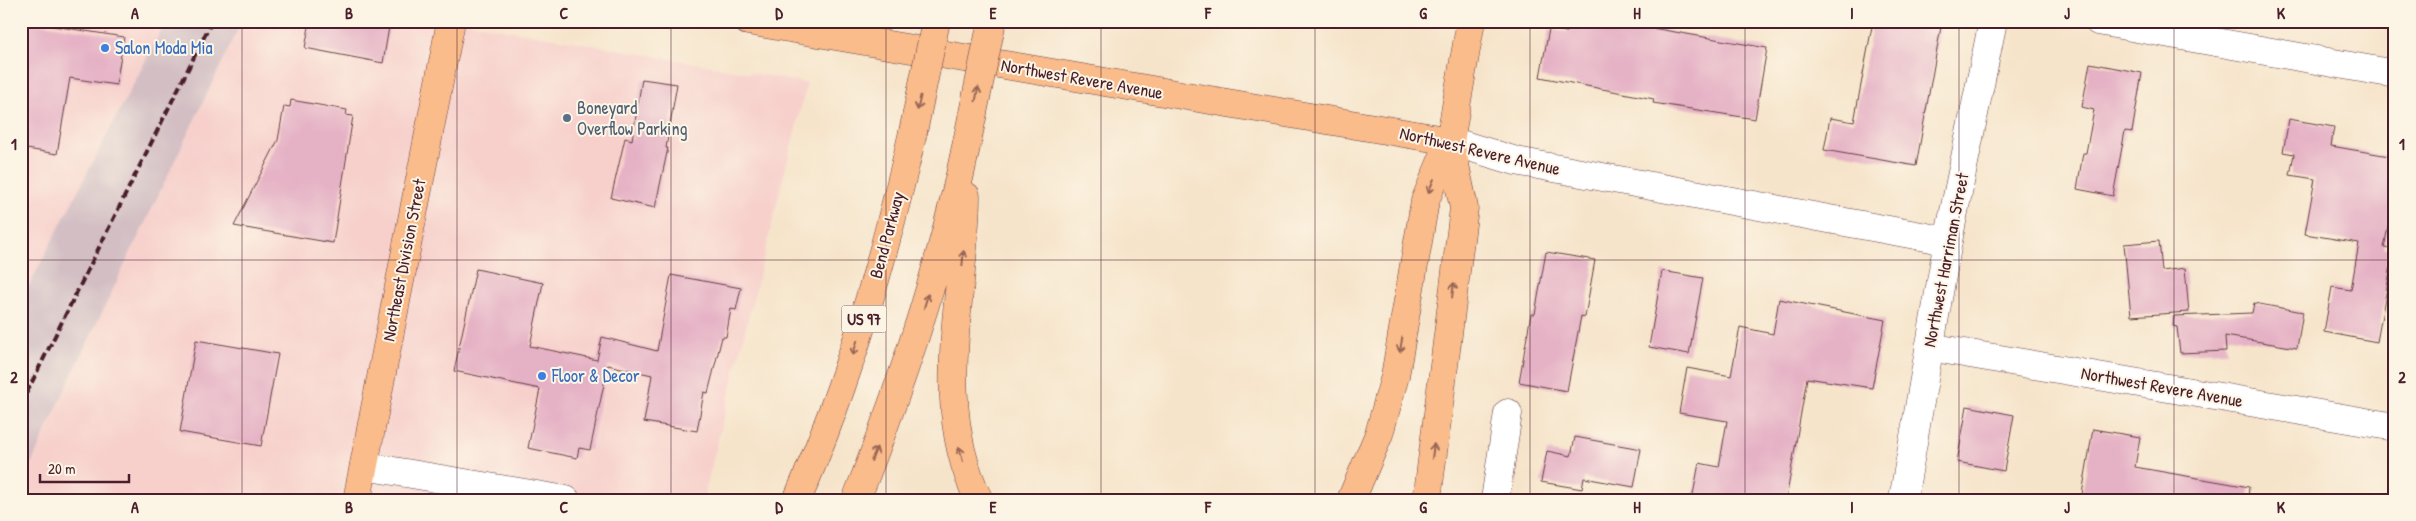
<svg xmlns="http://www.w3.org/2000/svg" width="2416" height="521" font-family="'Patrick Hand',sans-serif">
<rect width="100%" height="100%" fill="#fcf5e5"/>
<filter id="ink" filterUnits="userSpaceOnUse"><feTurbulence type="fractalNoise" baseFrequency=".02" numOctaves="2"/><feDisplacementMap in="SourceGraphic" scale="10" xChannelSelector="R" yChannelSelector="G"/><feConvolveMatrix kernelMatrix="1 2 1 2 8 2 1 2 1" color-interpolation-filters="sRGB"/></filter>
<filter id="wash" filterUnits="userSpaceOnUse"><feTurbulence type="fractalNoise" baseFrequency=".0096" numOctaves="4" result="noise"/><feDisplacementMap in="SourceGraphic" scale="20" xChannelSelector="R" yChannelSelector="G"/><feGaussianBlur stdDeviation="1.12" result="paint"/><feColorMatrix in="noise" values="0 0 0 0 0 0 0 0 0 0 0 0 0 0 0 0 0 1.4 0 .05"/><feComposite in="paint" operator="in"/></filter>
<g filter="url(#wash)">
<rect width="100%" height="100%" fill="#f6e4ca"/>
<path fill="#f7d0cc" d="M21 21H166L21 303Z
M242 21H458L807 83 703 500H21V486L69 381Z"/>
<path fill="#d2bec3" d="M166 21H242L69 381 21 486V301Z"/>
<g id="blocks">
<path fill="#e5b1c5" d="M21 21 124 37 116 85 70 78 57 154 21 148Z
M310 21H390L383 63 305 48Z
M1569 21H1612L1767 48 1755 119 1653 103 1654 99 1540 77 1549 29 1567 32Z
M1873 21H1942L1916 166 1824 150 1830 118 1854 122Z
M2090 63 2142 73 2132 132 2125 131 2113 196 2077 189 2083 153H2086L2094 110 2082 107Z
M642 79 677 84 666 148H668L655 208 611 198 625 138 632 140Z
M291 100 347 110 346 115 353 116 333 243 234 226 278 140 284 106 290 107Z
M2289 119 2334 127 2331 146 2395 157V189L2384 248 2394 249 2377 342 2324 332 2332 287 2351 290 2359 243 2305 234 2315 179 2290 175 2294 154 2283 152Z
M2159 241 2162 271 2185 268 2189 312 2131 316 2124 244Z
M1546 252 1595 260 1585 317 1581 316 1567 391 1519 382 1531 314H1535Z
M476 269 543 283 530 346 597 360 602 337 657 351 671 275 741 288 736 310 731 309 726 337H722L708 393 704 392 697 431 644 422 652 375 608 365 590 450 579 448 577 458 528 448 540 389 454 371Z
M1662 271 1703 278 1689 354 1649 347Z
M1779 299 1885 320 1872 388 1807 378 1786 500H1692L1699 463 1719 467 1727 421 1679 413 1687 368 1731 376 1740 327 1773 334Z
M2254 303 2303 312 2297 348 2225 336 2226 351 2180 353 2177 327 2173 326 2174 316 2252 313Z
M196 340 278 354 261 446 180 432Z
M1967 406 2014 415 2004 471 1957 462Z
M2093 429 2140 437 2135 467 2249 487 2248 500H2081Z
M1575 437 1641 449 1634 487 1584 478 1582 489 1541 482 1547 451 1571 456Z"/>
</g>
</g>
<g filter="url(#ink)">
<use href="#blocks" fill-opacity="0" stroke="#643d43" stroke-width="1"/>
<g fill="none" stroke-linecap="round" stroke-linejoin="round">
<g stroke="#643d43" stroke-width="29">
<path id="minor" d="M2098 21 2395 74
M1450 141 1516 161 1948 241
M1929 347 2395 427
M364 466 566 500
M1495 500 1508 413
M1903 500 1948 241 1993 21"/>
</g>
<g stroke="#643d43" stroke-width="29">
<path id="major" d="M748 21 1450 141 1471 21
M357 500 451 21"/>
</g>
<g stroke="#643d43" stroke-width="29">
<path id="highway" d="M966 196C965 298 931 404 979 500
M797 500C849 381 884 258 913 132
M856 500C902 384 942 265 967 142
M1351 500 1379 434 1395 376 1425 201 1450 141
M1427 500 1464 208 1450 141"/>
</g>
<use href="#minor" stroke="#fff" stroke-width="28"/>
<use href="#major" stroke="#fabc8b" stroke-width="28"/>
<use href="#highway" stroke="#fabc8b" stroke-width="28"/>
<path stroke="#4a1f2b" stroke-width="4" stroke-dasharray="8 4" stroke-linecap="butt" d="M21 404 212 21"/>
<g stroke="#643d43" stroke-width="29" stroke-linecap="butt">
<path id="highway-bridge" d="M913 132 936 21
M967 142 992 21"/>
</g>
<use href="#highway-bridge" stroke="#fabc8b" stroke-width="28"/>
</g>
<defs><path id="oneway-shaft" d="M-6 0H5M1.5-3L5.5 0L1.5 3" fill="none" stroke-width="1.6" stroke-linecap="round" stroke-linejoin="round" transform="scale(1.25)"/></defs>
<g stroke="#996656">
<use href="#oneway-shaft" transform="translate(977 94) rotate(-79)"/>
<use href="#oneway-shaft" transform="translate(919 103) rotate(102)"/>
<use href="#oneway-shaft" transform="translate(1431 186) rotate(113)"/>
<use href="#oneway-shaft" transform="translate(963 258) rotate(-85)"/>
<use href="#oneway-shaft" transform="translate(1453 290) rotate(-83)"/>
<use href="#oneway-shaft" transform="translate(926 301) rotate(-74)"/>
<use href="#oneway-shaft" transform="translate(1401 345) rotate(100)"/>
<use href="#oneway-shaft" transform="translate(855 348) rotate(107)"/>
<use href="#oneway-shaft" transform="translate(1433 451) rotate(-83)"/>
<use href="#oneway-shaft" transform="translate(874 454) rotate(-68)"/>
<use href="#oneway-shaft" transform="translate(961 454) rotate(-104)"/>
</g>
</g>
<path fill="none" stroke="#4a1f2b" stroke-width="1" stroke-opacity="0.55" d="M242 21V500M457 21V500M671 21V500M886 21V500M1101 21V500M1315 21V500M1530 21V500M1745 21V500M1959 21V500M2174 21V500M21 260H2395"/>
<g fill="#3f7fe0" stroke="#fcf5e5" stroke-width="2">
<circle cx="105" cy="48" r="5"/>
<circle cx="542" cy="376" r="5"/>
</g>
<circle fill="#5c6f8a" stroke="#fcf5e5" stroke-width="2" cx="567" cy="118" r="5"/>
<g text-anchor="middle" stroke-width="4" stroke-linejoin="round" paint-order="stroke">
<rect fill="#fcf5e5" stroke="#7f5f63" stroke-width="1" x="841.5" y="305.5" width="45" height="27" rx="4"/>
<g font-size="16" font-weight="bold" fill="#4a1f2b">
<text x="864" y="325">US 97</text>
</g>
<g font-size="18" fill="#366cbe" stroke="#fcf5e5" text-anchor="start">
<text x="115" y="54">Salon Moda Mia</text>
<text x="552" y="382">Floor &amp; Decor</text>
</g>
<g font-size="18" fill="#4a1f2b" stroke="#fcf5e5">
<text transform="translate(1082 79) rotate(10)" y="6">Northwest Revere Avenue</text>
<text transform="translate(1480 151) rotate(13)" y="6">Northwest Revere Avenue</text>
<text transform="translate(887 235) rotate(-75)" y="6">Bend Parkway</text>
<text transform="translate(404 260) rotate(-79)" y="6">Northeast Division Street</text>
<text transform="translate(1946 260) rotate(-79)" y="6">Northwest Harriman Street</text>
<text transform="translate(2162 387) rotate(10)" y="6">Northwest Revere Avenue</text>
</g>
<g font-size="18" fill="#4e5e75" stroke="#fcf5e5" text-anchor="start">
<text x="577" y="114">Boneyard<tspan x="577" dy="21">Overflow Parking</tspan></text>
</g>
</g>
<rect width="2416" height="521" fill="none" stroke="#fcf5e5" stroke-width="55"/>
<path d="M40 474v8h89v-8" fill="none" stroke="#4a1f2b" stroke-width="2.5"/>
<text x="48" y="474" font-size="15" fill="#4a1f2b" stroke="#fcf5e5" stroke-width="4" paint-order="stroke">20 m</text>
<rect x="28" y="28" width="2360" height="466" fill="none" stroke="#4a1f2b" stroke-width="2"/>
<g font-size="16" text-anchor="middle" font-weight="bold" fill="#4a1f2b">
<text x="135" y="19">A</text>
<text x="349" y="19">B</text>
<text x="564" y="19">C</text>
<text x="779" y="19">D</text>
<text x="993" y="19">E</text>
<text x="1208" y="19">F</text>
<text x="1423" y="19">G</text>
<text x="1637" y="19">H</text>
<text x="1852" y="19">I</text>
<text x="2067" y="19">J</text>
<text x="2281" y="19">K</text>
<text x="14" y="150">1</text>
<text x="2402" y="150">1</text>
<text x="14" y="383">2</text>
<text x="2402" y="383">2</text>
<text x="135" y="513">A</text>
<text x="349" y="513">B</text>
<text x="564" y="513">C</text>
<text x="779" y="513">D</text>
<text x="993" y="513">E</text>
<text x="1208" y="513">F</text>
<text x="1423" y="513">G</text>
<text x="1637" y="513">H</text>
<text x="1852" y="513">I</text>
<text x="2067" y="513">J</text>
<text x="2281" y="513">K</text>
</g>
</svg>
